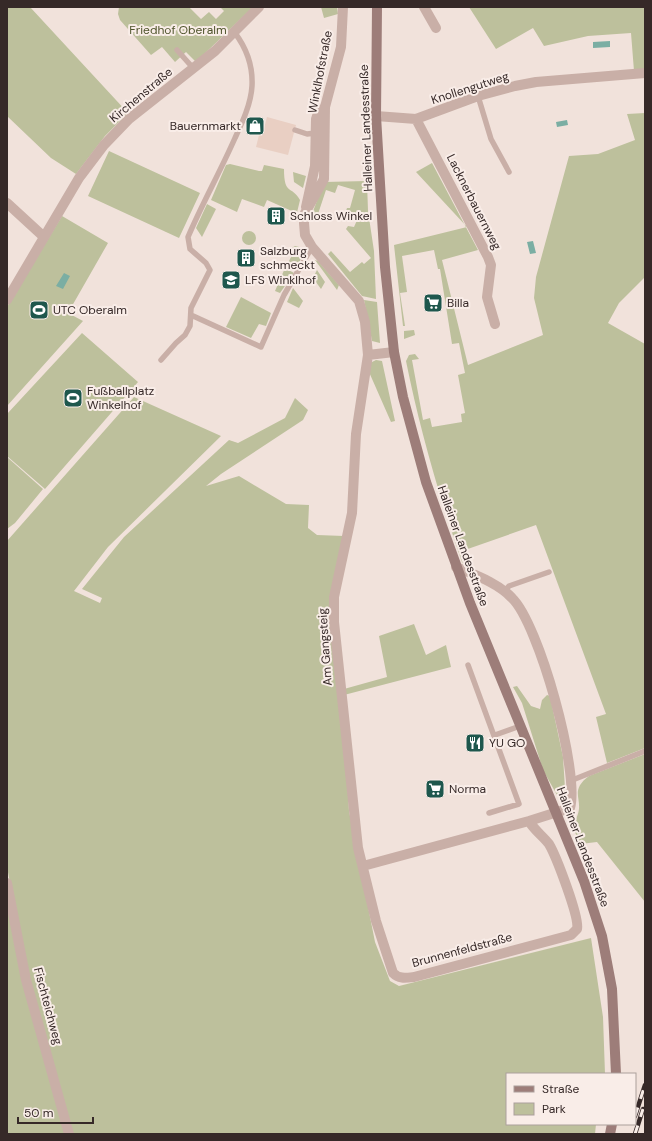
<svg xmlns="http://www.w3.org/2000/svg" width="652" height="1141" font-family="'DM Sans',sans-serif">
<rect width="100%" height="100%" fill="#f1e2db"/>
<path fill="#bdc09c" d="M7 7H30L128 113 105 136 76 174 51 158 7 116Z
M119 7H189L201 19 209 12 216 19 224 11 220 7H253L196 62 186 52 175 62 162 47 151 55 120 20 118 14Z
M321 7H337L338 14 324 18Z
M469 7H645V70L634 71 631 33 588 36 544 46 533 28 496 49Z
M645 113V277L619 303 608 323 645 344V748L607 763 596 717 606 714 536 525 462 551 467 566 462 562C439 496 420 430 406 361L409 355 415 354 419 359 412 360 423 420 430 418 432 427 462 422 461 414 465 413 458 375 465 373 459 343 452 344 440 269H438L434 250 402 256 407 292 400 293 405 326H403L394 245 467 227 416 172 432 163 478 250 442 260 468 365 543 335 534 298 536 277 569 156 598 154 635 140 627 114Z
M109 151 200 193 179 238 88 196Z
M230 164 259 171H262L264 165 284 169C284 196 292 185 300 200L295 221 291 219 294 212 267 200 264 207 242 199 237 212 211 200 226 165Z
M293 172 306 176 303 188 294 182Z
M367 181 368 211 374 251 376 299 362 296 328 254 331 251 350 272 362 262 364 264 371 258 346 229 348 226 354 227 358 218 345 214 347 208H350L355 190 338 185 335 193 326 190 317 217 320 218 319 221 312 214 324 182Z
M207 204 216 209 202 237 196 228Z
M62 216 108 243 68 313 83 321 7 406V307Z
M242 238a7 7 0 1 1 14 0a7 7 0 1 1-14 0Z
M295 246 299 247 303 254 296 270 287 265 294 251 290 249Z
M315 260 318 261 339 285 337 290Z
M285 268 294 273 280 293 275 291Z
M317 270 325 282 321 289 313 278Z
M293 288 303 301 299 308 287 302Z
M241 297 271 313 266 326 259 324 251 338 226 327Z
M364 300 377 302 380 343 372 341Z
M414 330 415 335 404 339V331Z
M82 333 138 382 45 489 7 456V414Z
M376 360 382 361 395 421 391 422 369 372 370 363Z
M134 397 221 436 108 547 74 591 100 603 102 598 82 589 124 537 229 440 238 443 285 418 295 398 308 410 303 420 221 474 206 486 239 476 286 504 309 505 308 528 317 535 344 536 331 597 347 771 349 811 375 942 390 981 399 986 591 938 603 1017 605 1074H507V1124H596L595 1134H73L30 987 7 867V541Z
M7 457 43 489 15 523 7 529Z
M414 624 426 655 446 645 451 667 344 695V689L387 677 379 636Z
M517 686 531 706 540 709 542 700 547 695 550 696 563 757 566 804H562L543 770 522 703 513 687Z
M645 754V902L597 842 580 844 572 825C590 801 565 794 589 776Z
M7 891 66 1134H7Z"/>
<path fill="#e9cfc3" d="M267 117 296 125 288 155 256 147 259 135 262 136Z"/>
<path fill="#7baea3" d="M610 41V47L593 48V42Z
M567 120 568 125 557 127 556 122Z
M533 241 536 253 530 254 527 242Z
M64 273 70 276 63 289 56 286Z"/>
<g fill="none" stroke-linecap="round" stroke-linejoin="round">
<path stroke="#c9afa7" stroke-width="5.5" d="M177 50 194 69
M478 96 491 139 509 172
M295 130 307 134 316 133
M191 315 261 347 284 295 312 247
M161 360 176 343 185 335 190 326 191 308 210 270 206 263 190 249 188 237C202 204 220 172 235 138 242 123 251 104 252 86 253 66 247 49 235 33
M504 592 509 586 549 572
M468 665 519 804 489 813
M495 735 520 726
M570 781 645 751"/>
<path stroke="#c9afa7" stroke-width="10" d="M343 7 341 47 325 107 324 179 305 213 304 223 305 235 312 247 359 301 365 322 368 355 394 352
M424 7 436 28
M376 116 416 119 478 96 515 86 536 82 645 73
M416 119 488 257 491 265 487 297 495 324
M7 203 44 237
M306 207 315 166 316 119 318 113 325 107
M7 300 79 178 104 145 129 119 215 51 259 7
M368 355 356 434 352 513 334 597V622L358 848 376 921 393 973C399 979 405 978 414 977L571 935 577 929C580 918 556 856 549 844 543 836 534 830 529 821
M363 866 529 821 570 808C580 772 539 624 512 598 498 583 475 575 456 567
M7 883 26 980 69 1134"/>
<path stroke="#9d7d79" stroke-width="10" d="M377 7 376 116 385 267 394 352 403 397 426 482 470 603 584 881 602 936 612 989 616 1074
M610 1134 612 1124"/>
<g stroke="#362928" stroke-width="4.5">
<path id="rail" d="M635 1116 645 1085
M635 1134 643 1109"/>
</g>
<use href="#rail" stroke="#f9ede8" stroke-width="3" stroke-dasharray="9" stroke-linecap="butt"/>
</g>
<defs>
<g id="shop-square" transform="scale(1)"><rect x="-9" y="-9" width="18" height="18" rx="4" fill="#1e574d" stroke="#f9ede8"/><path d="M-5-2.5h2.3a2.7 3.5 0 0 1 5.4 0H5L5.5 6h-11ZM-1.5-2.5h3a1.5 2.3 0 0 0-3 0Z" fill="#fff"/></g>
<g id="building-square" transform="scale(1)"><rect x="-9" y="-9" width="18" height="18" rx="4" fill="#1e574d" stroke="#f9ede8"/><path d="M-4-6H4V6H1V3H-1V6H-4ZM-2.5-4.3h1.7v1.8h-1.7ZM.8-4.3h1.7v1.8H.8ZM-2.5-1h1.7V.8h-1.7ZM.8-1h1.7V.8H.8Z" fill="#fff"/></g>
<g id="school-square" transform="scale(1)"><rect x="-9" y="-9" width="18" height="18" rx="4" fill="#1e574d" stroke="#f9ede8"/><path d="M0-5L7-2L0 1L-7-2ZM-4 1L0 2.5L4 1V4Q0 6-4 4Z" fill="#fff"/></g>
<g id="supermarket-square" transform="scale(1)"><rect x="-9" y="-9" width="18" height="18" rx="4" fill="#1e574d" stroke="#f9ede8"/><path d="M-6-5.5h2.5l.6 2H6L4.5 2H-2.5L-4.4-4H-6ZM-1.5 3.2a1.3 1.3 0 1 0 .1 0ZM3 3.2a1.3 1.3 0 1 0 .1 0Z" fill="#fff"/></g>
<g id="stadium-square" transform="scale(1)"><rect x="-9" y="-9" width="18" height="18" rx="4" fill="#1e574d" stroke="#f9ede8"/><path d="M0-5a6.5 5 0 1 0 0 10a6.5 5 0 1 0 0-10ZM-3.5-1.8h7v3.6h-7Z" fill="#fff"/></g>
<g id="restaurant-square" transform="scale(1)"><rect x="-9" y="-9" width="18" height="18" rx="4" fill="#1e574d" stroke="#f9ede8"/><path d="M-5-6h1v4h1v-4h1v4h1v-4h1v5L-1.5 .5V6h-2V.5L-5-1ZM5-6V6H3V1.5H1.5Q1.5-4 5-6Z" fill="#fff"/></g>
</defs>
<g fill-rule="evenodd">
<use href="#shop-square" x="255" y="126"/>
<use href="#building-square" x="276" y="216"/>
<use href="#building-square" x="246" y="258"/>
<use href="#school-square" x="231" y="280"/>
<use href="#supermarket-square" x="433" y="303"/>
<use href="#stadium-square" x="39" y="310"/>
<use href="#stadium-square" x="73" y="398"/>
<use href="#restaurant-square" x="475" y="743"/>
<use href="#supermarket-square" x="435" y="789"/>
</g>
<g text-anchor="middle" stroke-width="4" stroke-linejoin="round" paint-order="stroke">
<g font-size="12" fill="#4f542c" stroke="#f9ede8">
<text x="178" y="34">Friedhof Oberalm</text>
</g>
<g font-size="12" fill="#362928" stroke="#f9ede8">
<text transform="translate(320 72) rotate(-79)" y="4">Winklhofstraße</text>
<text transform="translate(470 88) rotate(-18)" y="4">Knollengutweg</text>
<text transform="translate(141 95) rotate(-40)" y="4">Kirchenstraße</text>
<text transform="translate(366 128) rotate(-92)" y="4">Halleiner Landesstraße</text>
<text transform="translate(474 202) rotate(63)" y="4">Lacknerbauernweg</text>
<text transform="translate(463 546) rotate(70)" y="4">Halleiner Landesstraße</text>
<text transform="translate(325 647) rotate(-94)" y="4">Am Gangsteig</text>
<text transform="translate(583 847) rotate(69)" y="4">Halleiner Landesstraße</text>
<text transform="translate(462 950) rotate(-15)" y="4">Brunnenfeldstraße</text>
<text transform="translate(48 1006) rotate(75)" y="4">Fischteichweg</text>
</g>
<g font-size="12" fill="#362928" stroke="#f9ede8" text-anchor="start">
<text x="241" y="130" text-anchor="end">Bauernmarkt</text>
<text x="290" y="220">Schloss Winkel</text>
<text x="260" y="255">Salzburg<tspan x="260" dy="14">schmeckt</tspan></text>
<text x="245" y="284">LFS Winklhof</text>
<text x="447" y="307">Billa</text>
<text x="53" y="314">UTC Oberalm</text>
<text x="87" y="395">Fußballplatz<tspan x="87" dy="14">Winkelhof</tspan></text>
<text x="489" y="747">YU GO</text>
<text x="449" y="793">Norma</text>
</g>
</g>
<rect width="652" height="1141" fill="none" stroke="#362928" stroke-width="16"/>
<rect x="506" y="1073" width="130" height="52" fill="#f9ede8" stroke="#ab9f9b"/>
<rect x="514" y="1086" width="20" height="6" fill="#9d7d79" stroke="#ab9f9b"/>
<text x="542" y="1093" font-size="12" fill="#362928">Straße</text>
<rect x="514" y="1103" width="20" height="12" fill="#bdc09c" stroke="#ab9f9b"/>
<text x="542" y="1113" font-size="12" fill="#362928">Park</text>
<path d="M18 1117v6h75v-6" fill="none" stroke="#362928" stroke-width="2"/>
<text x="24" y="1117" font-size="12" fill="#362928" stroke="#f9ede8" stroke-width="3" paint-order="stroke">50 m</text>
</svg>
